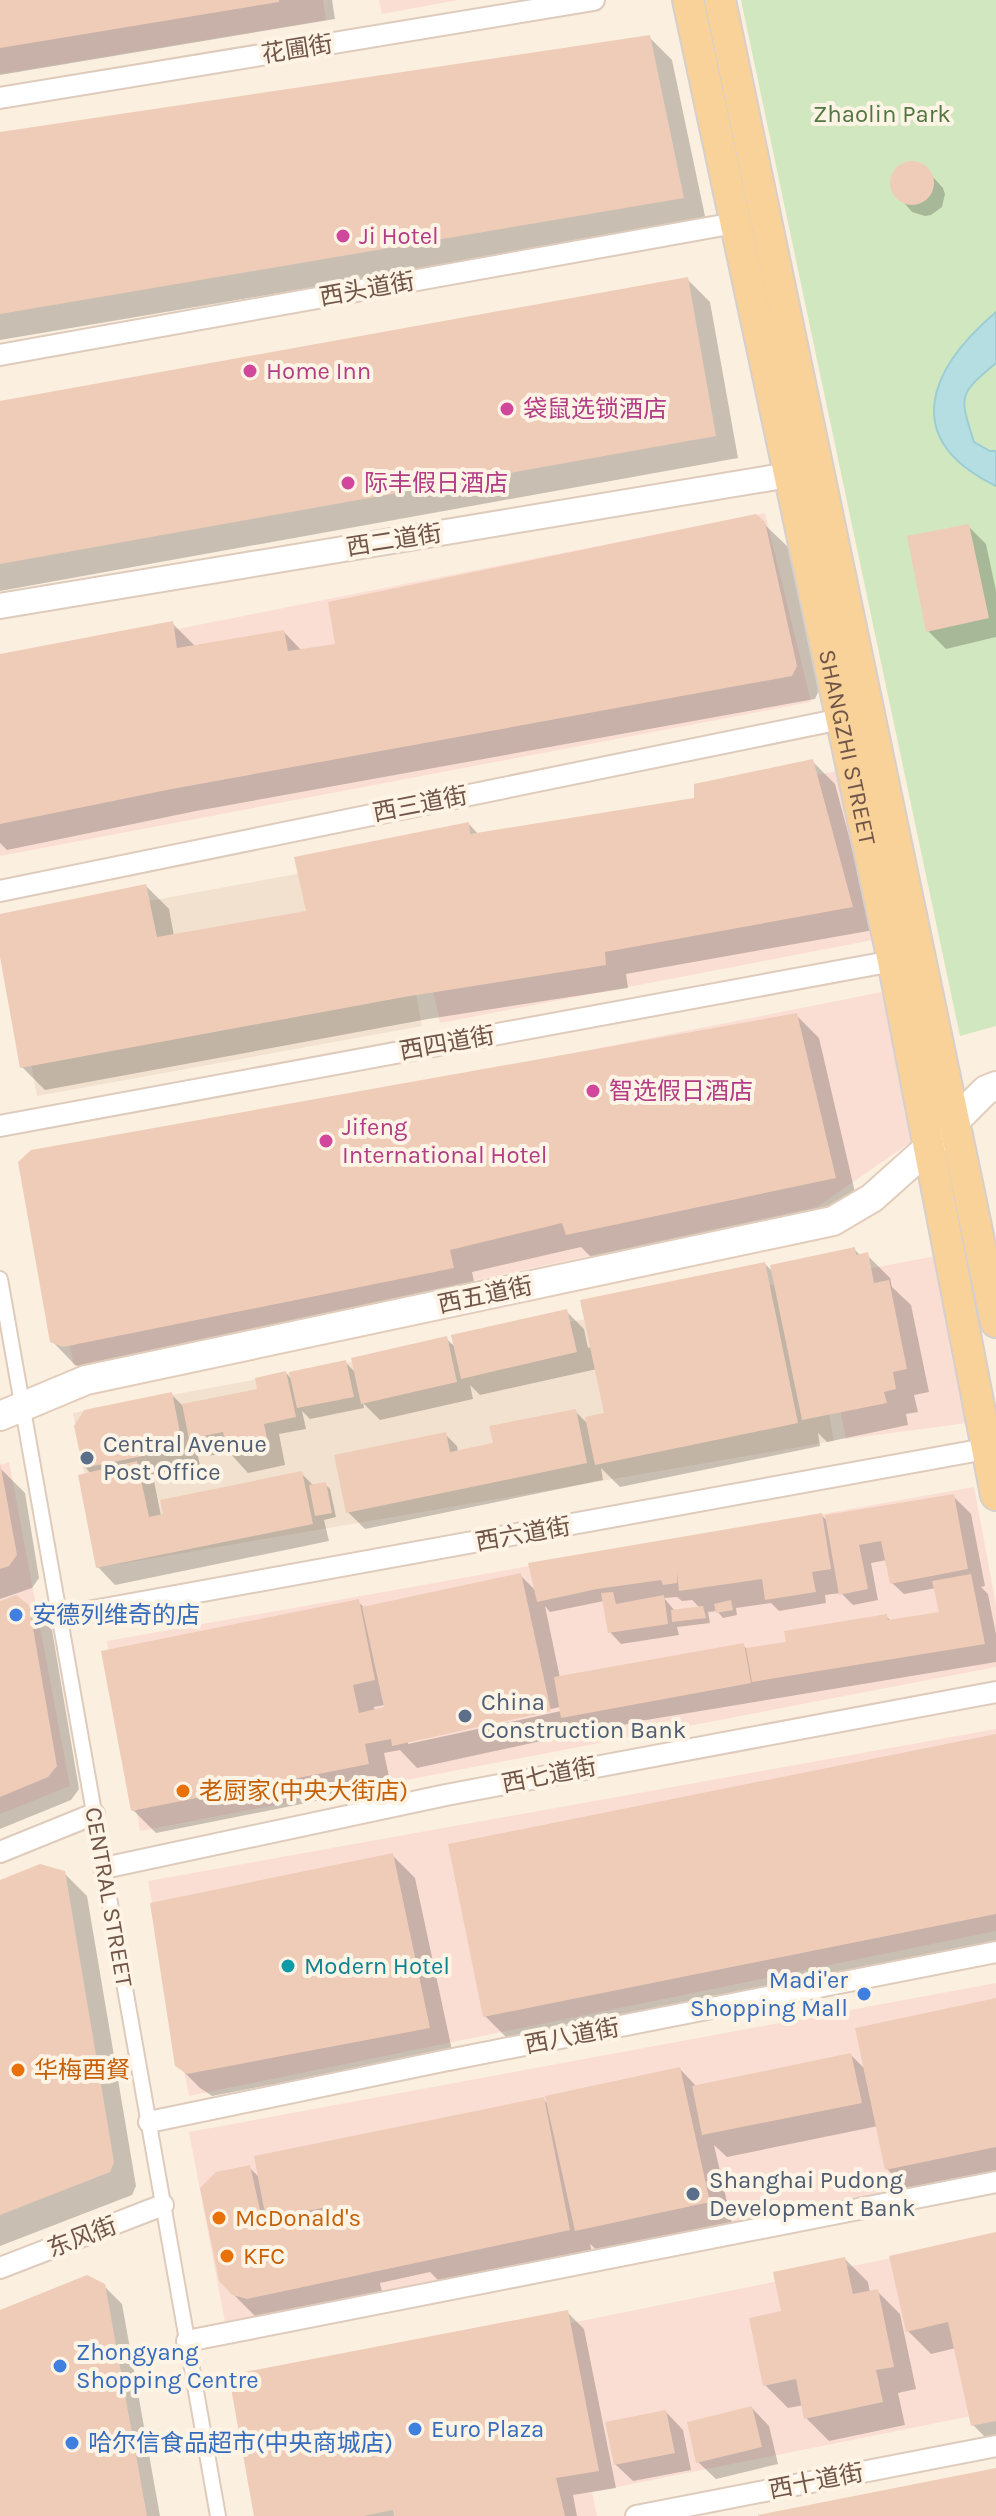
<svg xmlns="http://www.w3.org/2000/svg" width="996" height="2516" font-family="Karla,'Noto Sans SC',sans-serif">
<rect width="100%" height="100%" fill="#fbefdf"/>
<path fill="#f2e1ce" d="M390 857 422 1026 37 1096 6 927Z
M804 1279 834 1441 102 1567 73 1413Z"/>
<path fill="#fbded3" d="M0 0H323L326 20 0 74Z
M379 0H458L382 14Z
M765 513 811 702 0 856V664Z
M837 771 873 940 440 1023 404 854Z
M882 992 911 1142 817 1207 74 1366 31 1161Z
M936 1256 967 1423 846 1439 814 1279Z
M9 1462 70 1786 0 1814V1465Z
M974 1487 996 1605V1667L140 1831 107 1641Z
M996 1729V1931L189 2096 148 1881Z
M996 1983V2170L225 2322 189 2132Z
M996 2237V2411L592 2492 597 2516H404L245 2389Z"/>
<path fill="#d1e7bf" d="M741 0H996V1026L960 1036Z"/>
<path fill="#b5dee3" stroke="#9ccdd4" stroke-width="2" d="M996 312V363C958 395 959 395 974 442L990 451H996V486C899 439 929 369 996 312Z"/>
<path fill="#0003" fill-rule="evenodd" d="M0 0H332L335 19 0 75Z
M649 37 672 60 706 221 0 340V134Z
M908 164 922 165 943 188 945 194 942 207 931 215 925 216 912 212 892 188 893 175 897 170Z
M687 279 710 302 738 458 0 591V403Z
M764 524 788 547 819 690 815 699 196 811 7 850 0 843V656L172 623 196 647 284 632 302 651 337 645Z
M968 526 986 544 996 591V637L946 649 928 631Z
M812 761 835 784 874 930 626 974 628 988 428 1019 45 1090 22 1067 0 946V916L146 886 169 909 174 936 308 912 469 824 479 835 696 800Z
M796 1015 819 1038 857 1201 591 1257 581 1247 472 1272 476 1291 87 1369 75 1365 52 1341Z
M854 1249 861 1256 867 1255 890 1278 892 1287 911 1305 929 1392 914 1395 918 1412 906 1414 908 1425 827 1442 818 1433 820 1446 620 1487 601 1468 603 1480 365 1529 348 1512 445 1434 457 1446 458 1452 495 1445 575 1411 589 1425 606 1414 597 1369 480 1395 470 1385 473 1399 380 1420 363 1403 364 1408 310 1419 302 1411 306 1429 279 1434 285 1465 248 1473 229 1452 208 1456 195 1443 200 1465 149 1475 154 1481 161 1516 301 1473 314 1486 325 1484 330 1489 336 1517 324 1520 329 1541 115 1585 98 1567 91 1474 85 1467 171 1394 183 1406 256 1391 286 1373 293 1381 345 1362 356 1373 446 1338 456 1348 567 1312 584 1329 588 1348 765 1264 774 1273Z
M0 1468 25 1493 39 1578 32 1588 0 1599Z
M953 1496 971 1514 985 1586 981 1587 988 1594 996 1634V1662L646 1720 581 1734 570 1724 573 1734 417 1768 400 1750 384 1753 391 1786 156 1833 133 1810 358 1602 365 1608 520 1575 537 1592 821 1515 829 1522ZM887 1560 892 1583 904 1594 936 1588 941 1613 892 1622 886 1616 788 1643 748 1650 743 1645 560 1678 545 1606 550 1612 604 1601 610 1632 621 1644 679 1635 677 1627 710 1623 708 1612 717 1611 723 1618 737 1615 736 1608 771 1603 779 1611 826 1603 825 1595 841 1593 853 1605 878 1600 871 1563ZM677 1597 682 1601 692 1600 700 1608 675 1611 664 1598ZM390 1704 375 1712 374 1707ZM560 1707 561 1711 408 1744V1740Z
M0 1604 28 1607 52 1630 79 1789 71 1800 0 1829Z
M996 1737V1941L508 2039 485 2016Z
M392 1855 415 1878 452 2050 212 2096 200 2088 177 2065Z
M64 1873 87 1896 136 2186 132 2195 0 2246V1882Z
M996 2000V2174L910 2192 887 2169 878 2126 727 2157 714 2145 732 2224 600 2253 590 2244 592 2253 442 2284 430 2272 380 2283 383 2296 257 2318 233 2294 249 2167 260 2178 543 2099 549 2105 680 2069 697 2087 851 2055 866 2070Z
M996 2234V2448L973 2425 956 2348 931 2354 908 2331Z
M845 2259 868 2282 870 2293 877 2291 900 2314 916 2389 898 2393 905 2425 829 2441 806 2418 804 2405 788 2408 765 2385Z
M104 2286 122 2304 160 2516H0V2312Z
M567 2312 584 2329 616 2488 573 2495 577 2516H256Z
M752 2408 769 2426 778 2464 716 2479 698 2462Z
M666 2412 683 2430 691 2470 633 2481 615 2464Z"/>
<path fill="#efccb8" d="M0 0H279V2L0 48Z
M650 35 684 198 0 314V132Z
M890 183a22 22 0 1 1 44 0a22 22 0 1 1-44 0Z
M688 277 716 436 0 564V401Z
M756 514 765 522 797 666 792 676 172 789 0 824V654L173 621 177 648 284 630 288 651 335 644 328 602Z
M969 524 989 618 926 632 907 536Z
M813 759 853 907 605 952 606 965 404 997 20 1068 0 957V914L146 884 157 937 306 911 294 857 469 822 470 834 694 798V784Z
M797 1013 836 1178 566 1235 562 1223 450 1250 454 1268 63 1347 50 1342 18 1162 31 1150Z
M855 1247 856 1255 868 1252 874 1283 889 1280 907 1369 893 1372 896 1389 884 1392 887 1403 802 1420 770 1265Z
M765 1262 798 1423 595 1465 585 1417 604 1413 580 1300Z
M567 1309 577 1352 461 1379 451 1335Z
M447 1336 457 1382 361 1404 351 1358Z
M346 1360 354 1397 297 1408 289 1372Z
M286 1371 296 1417 264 1424 269 1448 228 1456 223 1432 189 1439 182 1404 257 1389 255 1378Z
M172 1392 183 1448 83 1468 74 1426 84 1410Z
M576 1409 587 1463 346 1513 334 1455 446 1432 450 1452 493 1443 489 1426Z
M137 1461 149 1517 163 1514 160 1500 302 1471 313 1524 96 1568 78 1475Z
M0 1462 17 1555 9 1566 0 1569Z
M326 1482 332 1513 315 1516 309 1485Z
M954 1494 968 1569 890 1584 881 1541 859 1545 868 1589 839 1595 825 1515Z
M822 1513 831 1569 812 1572 816 1592 765 1600 762 1579 679 1591 677 1573V1583L663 1585 661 1580 597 1589 537 1602 528 1563Z
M521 1573 551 1711 392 1746 391 1739 365 1744 369 1764 131 1811 101 1651 359 1599 375 1680 353 1685 359 1713 384 1707 362 1607Z
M971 1574 985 1644 752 1682 746 1648 786 1642 784 1631 887 1614 888 1620 939 1612 932 1581Z
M613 1592 616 1604 664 1595 668 1624 608 1633 601 1593Z
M16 1595 29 1605 57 1766 48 1777 0 1797V1601Z
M731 1600 733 1610 716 1613 714 1604Z
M703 1606 706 1618 672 1622 671 1610Z
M744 1643 751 1683 561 1718 554 1677Z
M996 1734V1914L483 2017 448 1844Z
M393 1853 430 2028 187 2074 175 2066 150 1903Z
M40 1864 65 1871 114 2162 110 2172 0 2215V1880Z
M996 1998V2147L885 2170 855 2028Z
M851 2053 862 2103 702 2135 692 2086Z
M680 2067 710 2202 575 2231 545 2096Z
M544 2097 570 2230 247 2299 232 2295 219 2281 200 2188 216 2172 250 2165 264 2228 328 2213 327 2207 266 2219 254 2156Z
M996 2232V2421L971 2426 948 2322 906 2332 889 2256Z
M845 2257 853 2294 878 2289 894 2367 876 2370 883 2402 804 2419 796 2379 763 2386 749 2318 781 2311 773 2272Z
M87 2275 105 2284 147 2516H0V2310Z
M568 2310 599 2471 556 2478 565 2516H394L393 2510 363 2516H254L231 2388 239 2373Z
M752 2406 762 2447 696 2463 687 2422Z
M666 2410 675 2453 614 2465 605 2422Z
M996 2468V2516H758V2515Z"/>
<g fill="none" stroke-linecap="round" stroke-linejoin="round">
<g stroke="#decbbc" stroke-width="18">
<path id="pedestrian" d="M0 1279 218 2516"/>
</g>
<g stroke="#decbbc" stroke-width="24">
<path id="minor" d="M0 98 594 0
M0 355 735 223
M0 891 841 719
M0 1126 893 961
M60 1617 996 1447
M0 1852 94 1814
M104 1868 446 1795 996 1692
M149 2122 438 2062 996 1952
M0 2268 163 2205
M187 2341 996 2182
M636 2516 996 2446"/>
</g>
<g stroke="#decbbc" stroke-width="28">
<path id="tertiary" d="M0 606 789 475"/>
</g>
<g stroke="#e3ccba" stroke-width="32">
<path id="secondary" d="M0 1416 86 1380 833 1221 872 1198 928 1148 986 1090 996 1086"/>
</g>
<g stroke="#d7cfcc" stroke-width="34">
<g id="primary">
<path id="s1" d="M688 0 893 961 996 1495"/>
<path d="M720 0 996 1322"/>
</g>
</g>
<use href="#pedestrian" stroke="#fff" stroke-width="14"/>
<use href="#minor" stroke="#fff" stroke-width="20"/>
<use href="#tertiary" stroke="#fff" stroke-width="24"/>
<use href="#secondary" stroke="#fff" stroke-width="28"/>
<use href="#primary" stroke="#f8d299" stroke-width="30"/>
</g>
<g fill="#d1479c" stroke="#fef4e5" stroke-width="3">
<circle cx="343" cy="236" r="8"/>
<circle cx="250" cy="371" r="8"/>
<circle cx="507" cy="409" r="8"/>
<circle cx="348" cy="483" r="8"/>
<circle cx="593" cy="1091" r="8"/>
<circle cx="326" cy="1141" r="8"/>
</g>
<g fill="#5c6f8a" stroke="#fef4e5" stroke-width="3">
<circle cx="87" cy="1458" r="8"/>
<circle cx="465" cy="1716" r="8"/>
<circle cx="693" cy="2194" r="8"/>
</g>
<g fill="#3f7fe0" stroke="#fef4e5" stroke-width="3">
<circle cx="16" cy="1615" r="8"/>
<circle cx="864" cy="1994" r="8"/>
<circle cx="60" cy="2366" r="8"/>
<circle cx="415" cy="2429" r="8"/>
<circle cx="72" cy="2443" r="8"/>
</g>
<g fill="#e8710a" stroke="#fef4e5" stroke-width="3">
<circle cx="183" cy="1791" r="8"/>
<circle cx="18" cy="2070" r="8"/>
<circle cx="219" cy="2218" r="8"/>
<circle cx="227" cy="2256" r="8"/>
</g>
<circle fill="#0f9aa8" stroke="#fef4e5" stroke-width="3" cx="288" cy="1966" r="8"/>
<g text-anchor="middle" stroke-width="8" stroke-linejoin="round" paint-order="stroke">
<g font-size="24" fill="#705548" stroke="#fef4e5">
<text transform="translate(297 49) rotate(-9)" y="8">花圃街</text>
<text transform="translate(367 289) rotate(-10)" y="8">西头道街</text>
<text transform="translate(394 540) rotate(-9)" y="8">西二道街</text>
<text dy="8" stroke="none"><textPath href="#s1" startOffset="764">SHANGZHI STREET</textPath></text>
<text transform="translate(420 804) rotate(-11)" y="8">西三道街</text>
<text transform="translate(447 1043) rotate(-10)" y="8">西四道街</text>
<text transform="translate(485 1295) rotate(-12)" y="8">西五道街</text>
<text transform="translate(523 1534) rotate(-10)" y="8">西六道街</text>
<text transform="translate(549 1775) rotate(-11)" y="8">西七道街</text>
<text transform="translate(109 1897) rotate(80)" y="8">CENTRAL STREET</text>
<text transform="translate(572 2036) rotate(-11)" y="8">西八道街</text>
<text transform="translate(82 2237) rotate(-21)" y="8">东风街</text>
<text transform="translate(816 2481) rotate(-11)" y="8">西十道街</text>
</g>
<g font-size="24" fill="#527641" stroke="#fef4e5">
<text x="882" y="122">Zhaolin Park</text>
</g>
<g font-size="24" fill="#b23c85" stroke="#fef4e5" text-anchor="start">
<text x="359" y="244">Ji Hotel</text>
<text x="266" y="379">Home Inn</text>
<text x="523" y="417">袋鼠选锁酒店</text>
<text x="364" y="491">际丰假日酒店</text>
<text x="609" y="1099">智选假日酒店</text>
<text x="342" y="1135">Jifeng<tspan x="342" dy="28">International Hotel</tspan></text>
</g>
<g font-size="24" fill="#4e5e75" stroke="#fef4e5" text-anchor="start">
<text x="103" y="1452">Central Avenue<tspan x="103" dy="28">Post Office</tspan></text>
<text x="481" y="1710">China<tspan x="481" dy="28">Construction Bank</tspan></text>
<text x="709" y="2188">Shanghai Pudong<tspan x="709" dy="28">Development Bank</tspan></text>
</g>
<g font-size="24" fill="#366cbe" stroke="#fef4e5" text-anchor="start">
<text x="32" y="1623">安德列维奇的店</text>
<text x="848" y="1988" text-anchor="end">Madi'er<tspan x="848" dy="28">Shopping Mall</tspan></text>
<text x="76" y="2360">Zhongyang<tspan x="76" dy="28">Shopping Centre</tspan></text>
<text x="431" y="2437">Euro Plaza</text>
<text x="88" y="2451">哈尔信食品超市(中央商城店)</text>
</g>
<g font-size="24" fill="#c56008" stroke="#fef4e5" text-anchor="start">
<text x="199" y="1799">老厨家(中央大街店)</text>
<text x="34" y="2078">华梅酉䝳</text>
<text x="235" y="2226">McDonald's</text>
<text x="243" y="2264">KFC</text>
</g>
<g font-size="24" fill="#0d838f" stroke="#fef4e5" text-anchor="start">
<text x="304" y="1974">Modern Hotel</text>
</g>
</g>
</svg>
